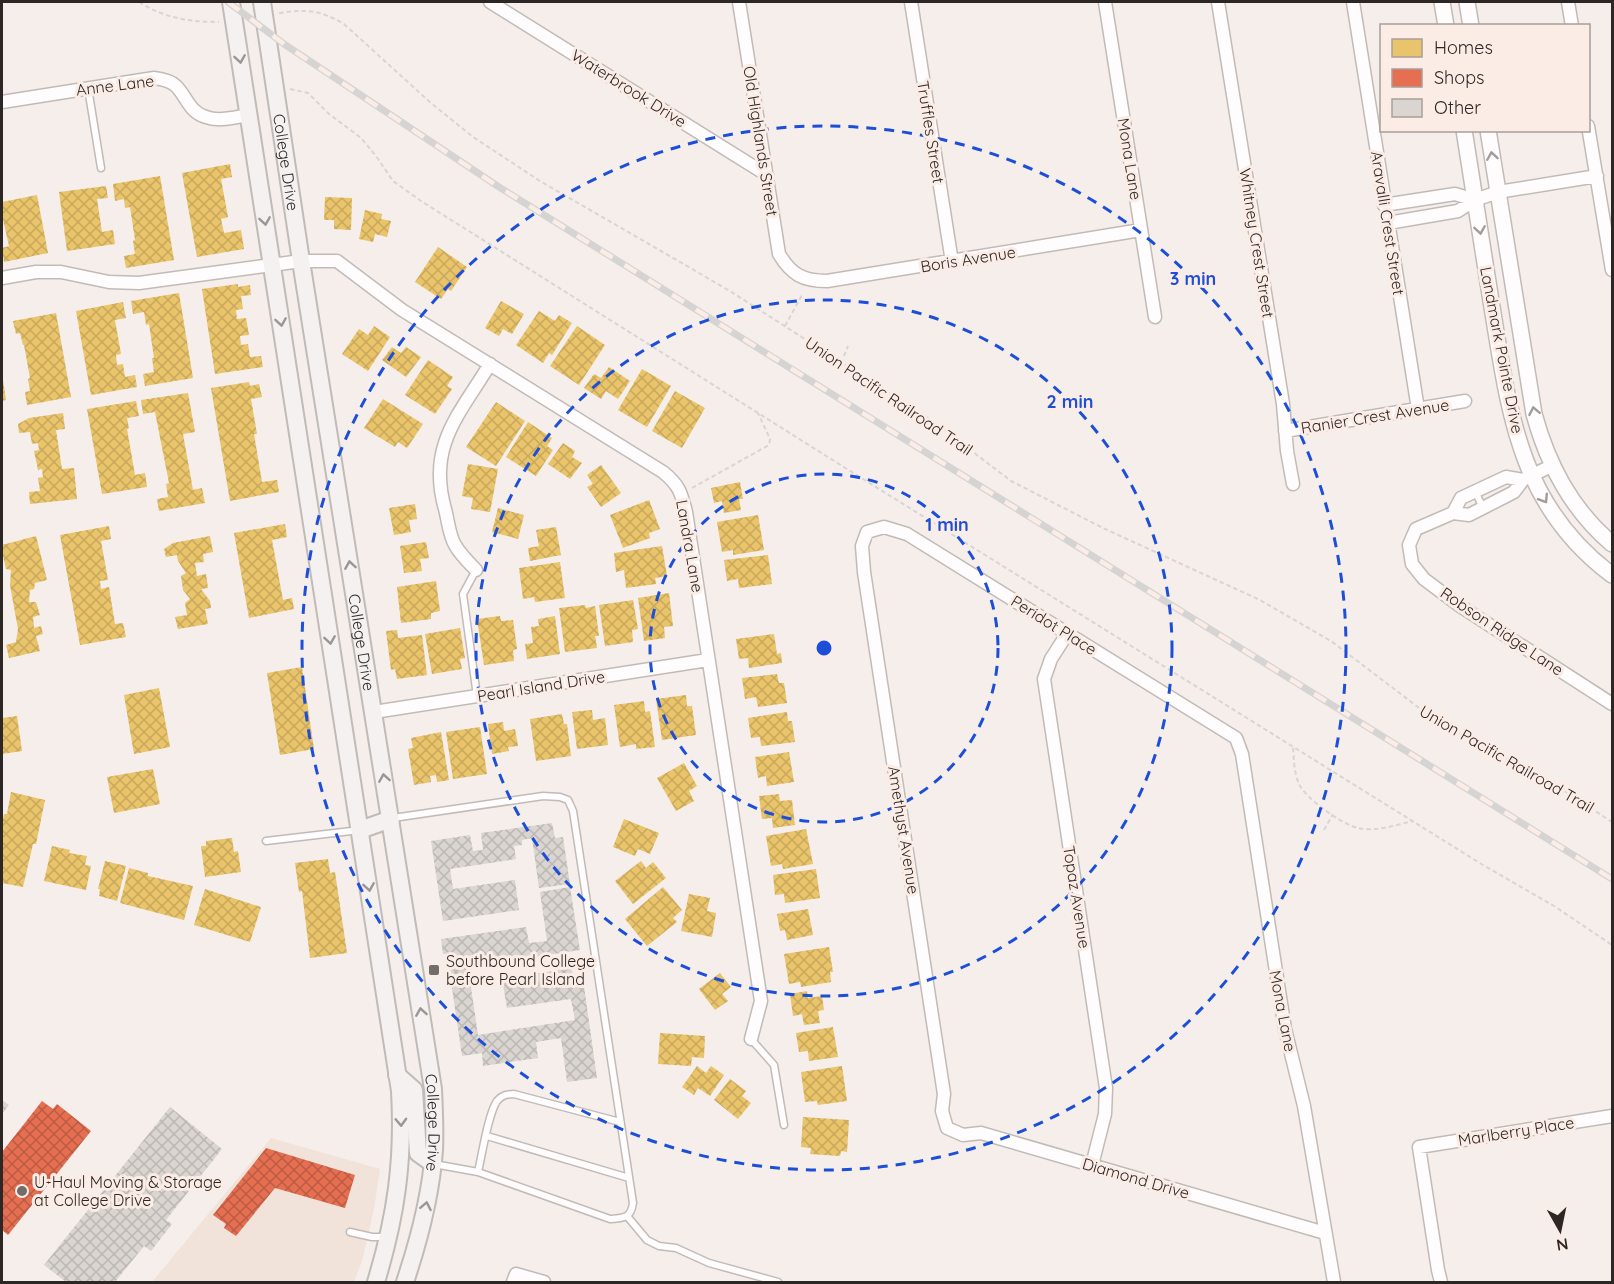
<svg xmlns="http://www.w3.org/2000/svg" width="1614" height="1284" font-family="Quicksand,sans-serif">
<defs>
<pattern id="homes-cross-hatch" width="8" height="8" patternUnits="userSpaceOnUse" patternTransform="scale(1.5)"><rect width="8" height="8" fill="#e9c46a"/><path d="M0 0l8 8M0 8l8-8" fill="none" stroke="#c8a85c"/></pattern>
<pattern id="shops-cross-hatch" width="8" height="8" patternUnits="userSpaceOnUse" patternTransform="scale(1.5)"><rect width="8" height="8" fill="#e76f51"/><path d="M0 0l8 8M0 8l8-8" fill="none" stroke="#bb5b43"/></pattern>
<pattern id="building-cross-hatch" width="8" height="8" patternUnits="userSpaceOnUse" patternTransform="scale(1.5)"><rect width="8" height="8" fill="#dad5d1"/><path d="M0 0l8 8M0 8l8-8" fill="none" stroke="#bbb7b3"/></pattern>
</defs>
<rect width="100%" height="100%" fill="#f6eeeb"/>
<path fill="#f1e2da" d="M271 1138 380 1169 374 1209 362 1261 354 1282H152Z"/>
<path fill="url(#homes-cross-hatch)" d="M230 164 232 177 221 179 228 217 221 219 224 233 241 230 244 249 197 257 182 173Z
M160 176 174 260 126 268 124 256 135 254 133 241 135 240 130 207 125 208 124 199 115 201 113 184Z
M106 186 108 198 97 199 102 232 113 230 115 244 67 251 59 192Z
M37 195 48 253 4 262 2 248 9 246 2 215V202Z
M325 197 352 198 351 230 334 229V220H324Z
M365 210 382 214 381 219 391 221 387 237 375 234 373 242 359 239Z
M438 247 467 267 451 291 448 289 441 299 415 282Z
M238 284V287L250 285 251 295 241 296 243 309 236 310 237 319 246 318 249 335 240 336 241 345 248 344 250 357 261 356 263 367 215 374 202 289Z
M179 293 193 378 145 386 143 374 154 372 152 358H154L149 324 146 325 144 312 133 314 131 301Z
M501 301 524 314 512 334 503 329 499 336 485 328Z
M123 302 126 318 115 320 121 354 116 355 117 365 123 364 125 377 135 375 137 387 91 395 76 311Z
M539 311 555 321 559 315 572 323 552 355 549 353 543 363 516 345Z
M56 313 71 397 27 405 25 392 30 391 28 379 30 378 24 345H23L20 333 16 334 13 321Z
M374 326 390 337 368 371 342 354 359 329 368 335Z
M577 326 605 345 579 385 550 366Z
M392 347 401 353 406 347 421 357 406 377 382 360Z
M428 360 453 377 447 386 452 389 435 414 405 395Z
M609 367 630 381 618 399 606 391 601 399 584 388 594 374 601 378Z
M642 369 671 386 647 427 618 410Z
M3 380 6 400 2 401V381Z
M249 382 250 386 259 384 262 397 251 399 257 434H254L262 482 277 480 279 492 230 501 211 388Z
M675 391 705 408 682 448 652 431Z
M188 393 195 432 183 434 193 490 202 488 205 503 159 511 157 499 168 497 166 484 169 483 155 412 143 414 141 400Z
M383 399 423 424 407 448 398 442 395 447 364 428Z
M136 401 139 416 127 418 129 428 127 429 135 475 145 473 147 487 102 494 87 409Z
M496 402 525 421 496 466 466 447Z
M63 413 65 429 56 430 62 469 74 468 77 499 30 504 29 492 40 491 38 478 43 477 42 469 38 470 34 451 39 450 38 443 32 444 30 432 19 433 18 424 29 418Z
M528 422 552 438 547 446 553 450 536 476 506 457Z
M563 443 575 451 572 457 582 463 570 479 548 464Z
M468 464 498 469 490 512 471 509 473 498 462 496Z
M601 465 621 493 601 507 587 487 593 484 587 475Z
M740 482 743 499H739L741 510 724 513 722 501 714 503 711 488Z
M649 500 660 529 649 533 650 538 623 548 610 515Z
M415 504 417 519 409 520 411 532 394 535 389 508Z
M498 508 524 515 518 539 492 532Z
M758 515 764 550 733 555V550L722 552 717 522Z
M285 524 287 537 272 540 283 600 292 598 294 609 249 618 234 533Z
M109 526 111 539 101 541 108 580 100 581 101 589 109 587 115 624 123 623 126 637 80 645 60 535Z
M556 527 561 555 530 561 528 548 539 546 536 530Z
M36 536 47 580 35 583 34 589 30 590 29 602H36L40 615 33 617 34 628 41 626 43 634 36 636 40 651 9 658 6 645 16 642 18 629 10 585 11 570 6 569 3 556 2 557V545Z
M210 536 213 552 203 554 204 562 195 563 197 576 206 574 208 588 201 589 210 601 211 608 205 609 208 624 178 629 175 617 187 615 185 603 190 599 183 590 181 576 186 573 178 561 177 555 166 557 164 549 173 543Z
M426 542 429 558 420 559 422 571 404 573 400 546Z
M662 546 667 576 655 578 656 584 626 588 624 570 616 572 614 553Z
M768 555 772 584 739 588 738 579 727 581 724 560Z
M560 562 565 598 535 602 534 597 523 599 519 568Z
M436 581 440 611 431 613V619L401 623 397 587Z
M669 593 673 626 664 627 665 638 644 641 638 598Z
M633 600 638 629 632 630 633 642 605 646 599 605Z
M585 605 586 608 595 606 599 636H595L597 648 565 652 559 608Z
M500 616 501 621 513 620 517 649 513 650 514 661 484 665 477 619Z
M555 616 560 654 527 659 525 644 533 643 531 627 539 626 538 619Z
M460 628 465 658 460 659 462 669 432 674 425 634Z
M397 630 398 638 422 635 427 675 397 679 395 669 391 670 386 631Z
M774 634 777 654 781 653 782 663 749 668 748 658 739 659 736 639Z
M302 667 314 749 280 755 267 673Z
M777 674 779 683H784L787 703 758 707 756 697 745 699 742 678Z
M159 688 170 747 134 754 124 695Z
M686 695 687 706H692L696 735 662 740 656 699Z
M644 701 645 712 650 711 655 747 636 749V744L620 747 614 705Z
M592 710 593 720 605 718 608 745 577 749 572 712Z
M787 712 788 721H792L795 742 761 746 760 737 751 738 748 718Z
M562 714 564 724H567L571 756 536 761 530 719Z
M17 716 22 751 2 754V718Z
M503 722 504 731 515 729 518 746 508 747 509 751 492 754 488 724Z
M480 727 487 774 453 779 446 732Z
M441 732 449 780 437 782 436 775 430 776 431 782 414 785 408 749 413 748 411 738Z
M789 752 794 782 767 786 766 776 758 778 755 757Z
M684 763 697 786 689 791 694 801 676 811 657 778Z
M153 769 160 804 114 813 107 777Z
M11 792 45 800 36 844H33L23 887 2 883V825L4 814H7Z
M779 794 780 801 792 800 795 825 773 828 772 818 762 819 759 796Z
M624 819 659 833 650 854 638 849 635 856 613 847Z
M806 829 813 864 783 869 782 864 771 866 766 836Z
M232 838 234 852 238 851 241 872 205 877 201 846H206V841Z
M52 846 70 850 69 853 87 856 85 865 91 866 86 890 44 881Z
M328 859 330 873 335 872 347 953 310 958 302 891 299 892 295 863Z
M105 861 126 866 117 901 99 896 100 889H98Z
M641 861 646 868 653 862 666 878 633 904 615 881Z
M129 868 148 873V876L193 886 184 920 120 903Z
M816 869 820 898 785 903 784 894 775 895 773 875Z
M663 887 682 910 673 918 677 922 647 946 625 919Z
M205 889 261 907 250 942 194 925Z
M689 894 710 898 707 911 716 913 712 937 681 931Z
M808 909 813 935 787 940 785 930 780 931 777 914Z
M829 947 833 972H830L831 982 801 987 800 982 789 984 784 954Z
M720 973 731 987 722 994 728 1001 715 1010 699 989Z
M807 991 808 998 822 996 824 1010 818 1011 820 1023 804 1025 802 1014 793 1016 790 994Z
M833 1027 838 1057 809 1061 808 1051 799 1052 796 1033Z
M660 1033 705 1036 704 1058 692 1057 691 1066 658 1064Z
M697 1066 706 1073 711 1066 724 1075 710 1096 698 1088 694 1095 682 1087Z
M842 1066 847 1101 818 1105 817 1101 805 1102 801 1072Z
M730 1079 746 1091 742 1096 751 1103 738 1119 714 1100Z
M803 1117 849 1120 847 1152 841 1151 840 1156 810 1154 811 1148 801 1147Z"/>
<path fill="url(#shops-cross-hatch)" d="M42 1101 53 1109 57 1104 91 1131 8 1235 2 1230V1152Z
M266 1148 355 1175 345 1208 275 1188 236 1236 224 1228 226 1224 213 1215Z"/>
<path fill="url(#building-cross-hatch)" d="M552 823 555 838 563 837 570 884 539 888 532 838 522 840V845L514 846 516 859 450 869 453 889 515 880 519 910 443 921 431 841 470 835 473 851 483 850 481 833Z
M570 887 580 950 468 967 478 1035 575 1020 571 999 507 1008 502 979 572 968 573 981 583 979 597 1078 567 1082 561 1038 536 1042 538 1058 483 1066 482 1053 462 1056 447 954H443L441 939 526 927 529 943 547 941 540 892Z
M2 1100 9 1105 2 1114Z
M170 1107 222 1149 166 1220 172 1224 151 1251 144 1246 115 1282H66L44 1265Z"/>
<g fill="none" stroke-linecap="round" stroke-linejoin="round">
<g stroke="#c1bbb8" stroke-width="9">
<path id="service" d="M88 88 101 168
M1475 491 1483 508
M476 570 463 594 477 696
M393 818 543 796 560 797 568 800 573 811 633 1203C631 1218 624 1218 610 1219L478 1172
M266 841 360 830
M751 1039 774 1065 784 1125
M487 1136 629 1178
M434 1164 478 1172C482 1155 488 1114 497 1101 502 1095 507 1094 514 1094L620 1122
M627 1216 647 1240 659 1246 676 1248 709 1263 778 1282
M350 1232 372 1237H385"/>
</g>
<g stroke="#c1bbb8" stroke-width="15">
<path id="minor" d="M490 2 767 175
M739 2 779 254C791 274 802 281 827 281L1141 230
M911 2 952 262
M1105 2 1155 317
M1218 2 1283 404 1287 451 1293 484
M1353 2 1418 409
M1568 2 1572 26
M2 102 154 78C162 79 171 81 176 86 187 97 189 112 206 117 219 122 235 117 249 115
M1588 126 1612 270
M1384 205 1455 194 1475 200
M1388 223 1458 211 1475 200 1498 192 1597 176
M2 278 36 272H61L109 282 139 283 301 261H337L402 310 663 472C679 485 681 492 686 512L761 1001 751 1039
M1285 431 1465 401
M1523 480 1506 477 1461 498 1453 513 1416 529 1409 545 1412 564 1424 579 1460 606 1612 704
M1453 513 1469 515 1514 492 1523 480 1551 466
M476 570C469 563 460 554 455 545 449 535 448 520 445 509 427 446 459 415 490 364
M1067 634 1051 659 1044 679 1106 1088 1105 1114 1092 1165
M374 712 708 660
M1325 1233 981 1133 963 1135 947 1128 942 1111 944 1094 864 572 862 546 867 532 884 527 907 534 1236 738 1242 754 1285 1029 1304 1106 1334 1282
M513 1282 516 1274 544 1282
M1441 1282 1438 1270 1419 1147 1612 1116"/>
</g>
<g stroke="#c1bbb8" stroke-width="18">
<path id="tertiary" d="M1442 2 1446 26
M1467 2 1471 26
M1464 130C1473 187 1482 244 1491 301 1509 409 1517 504 1612 575
M1488 130 1534 414C1548 465 1571 509 1612 544"/>
</g>
<g stroke="#c1bbb8" stroke-width="20">
<g id="secondary">
<path d="M231 2 400 1091C404 1161 396 1216 376 1282"/>
<path id="s1" d="M262 2 301 261 433 1089C434 1110 435 1130 434 1150 431 1195 419 1240 405 1282"/>
<path d="M360 830 391 819"/>
<path d="M397 1075 414 1090 418 1153 432 1163"/>
</g>
</g>
<path stroke="#d7d5d5" stroke-width="2" stroke-dasharray="4.5 3" stroke-linecap="butt" d="M139 2C164 18 190 22 219 22
M280 14V13C307 9 320 10 344 24L431 103 473 137 540 181 730 291 934 422 1011 481 1103 528 1260 600 1331 641 1435 720 1552 783 1612 822
M290 89 308 93 329 114 361 138 376 156 393 181 421 201 847 469 1483 865 1554 906 1612 945
M785 326 803 293
M841 363 848 346
M692 488 769 445 770 439 758 413
M1293 748C1294 760 1294 773 1299 784 1306 799 1343 825 1358 828 1376 832 1396 825 1413 821
M1324 830 1333 814"/>
<use href="#service" stroke="#fefcfc" stroke-width="6"/>
<use href="#minor" stroke="#fefcfc" stroke-width="12"/>
<use href="#tertiary" stroke="#fefcfc" stroke-width="15"/>
<use href="#secondary" stroke="#f4f1f0" stroke-width="16"/>
<g stroke="#d6d4d3" stroke-width="7">
<path id="rail" d="M228 2 284 44 499 187 1612 879"/>
</g>
<use href="#rail" stroke="#fbede6" stroke-width="4.5" stroke-dasharray="14" stroke-linecap="butt"/>
</g>
<defs><path id="oneway-chevron" d="M-2-3.5L2.5 0L-2 3.5" fill="none" stroke-width="1.6" stroke-linecap="round" stroke-linejoin="round" transform="scale(1.5)"/></defs>
<g stroke="#9a9695">
<use href="#oneway-chevron" transform="translate(240 59) rotate(81)"/>
<use href="#oneway-chevron" transform="translate(265 221) rotate(81)"/>
<use href="#oneway-chevron" transform="translate(281 322) rotate(81)"/>
<use href="#oneway-chevron" transform="translate(350 565) rotate(-99)"/>
<use href="#oneway-chevron" transform="translate(330 640) rotate(81)"/>
<use href="#oneway-chevron" transform="translate(384 778) rotate(-99)"/>
<use href="#oneway-chevron" transform="translate(369 887) rotate(81)"/>
<use href="#oneway-chevron" transform="translate(421 1012) rotate(-99)"/>
<use href="#oneway-chevron" transform="translate(401 1122) rotate(88)"/>
<use href="#oneway-chevron" transform="translate(426 1206) rotate(-79)"/>
</g>
<g stroke="#a09c9b">
<use href="#oneway-chevron" transform="translate(1492 156) rotate(-99)"/>
<use href="#oneway-chevron" transform="translate(1480 230) rotate(81)"/>
<use href="#oneway-chevron" transform="translate(1534 411) rotate(-101)"/>
<use href="#oneway-chevron" transform="translate(1544 499) rotate(58)"/>
</g>
<g fill="none" stroke="#1d4ed8" stroke-width="3" stroke-dasharray="10 8">
<circle cx="824" cy="648" r="174"/>
<circle cx="824" cy="648" r="348"/>
<circle cx="824" cy="648" r="522"/>
</g>
<g fill="#736d6a" stroke="#fbede6" stroke-width="2">
<rect x="428" y="964" width="12" height="12" rx="3"/>
<circle cx="22" cy="1191" r="6"/>
</g>
<g text-anchor="middle" stroke-width="6" stroke-linejoin="round" paint-order="stroke">
<g font-size="16" fill="#2c2725" stroke="#fbede6">
<text transform="translate(115 85) rotate(-7)" y="6">Anne Lane</text>
<text transform="translate(629 88) rotate(32)" y="6">Waterbrook Drive</text>
<text transform="translate(931 132) rotate(81)" y="6">Truffles Street</text>
<text transform="translate(761 141) rotate(81)" y="6">Old Highlands Street</text>
<text transform="translate(1130 159) rotate(81)" y="6">Mona Lane</text>
<text dy="6" stroke="none"><textPath href="#s1" startOffset="162">College Drive</textPath></text>
<text transform="translate(1388 223) rotate(81)" y="6">Aravalli Crest Street</text>
<text transform="translate(1257 243) rotate(81)" y="6">Whitney Crest Street</text>
<text transform="translate(968 259) rotate(-9)" y="6">Boris Avenue</text>
<text transform="translate(1502 350) rotate(79)" y="6">Landmark Pointe Drive</text>
<text transform="translate(889 396) rotate(34)" y="6">Union Pacific Railroad Trail</text>
<text transform="translate(1375 416) rotate(-9)" y="6">Ranier Crest Avenue</text>
<text transform="translate(690 546) rotate(80)" y="6">Landra Lane</text>
<text transform="translate(1054 625) rotate(32)" y="6">Peridot Place</text>
<text transform="translate(1502 631) rotate(34)" y="6">Robson Ridge Lane</text>
<text dy="6" stroke="none"><textPath href="#s1" startOffset="648">College Drive</textPath></text>
<text transform="translate(541 686) rotate(-9)" y="6">Pearl Island Drive</text>
<text transform="translate(1507 759) rotate(30)" y="6">Union Pacific Railroad Trail</text>
<text transform="translate(904 830) rotate(81)" y="6">Amethyst Avenue</text>
<text transform="translate(1077 897) rotate(81)" y="6">Topaz Avenue</text>
<text transform="translate(1283 1011) rotate(79)" y="6">Mona Lane</text>
<text dy="6" stroke="none"><textPath href="#s1" startOffset="1134">College Drive</textPath></text>
<text transform="translate(1516 1131) rotate(-9)" y="6">Marlberry Place</text>
<text transform="translate(1136 1178) rotate(16)" y="6">Diamond Drive</text>
</g>
<g font-size="16" fill="#2c2725" stroke="#fbede6" text-anchor="start">
<text x="446" y="967">Southbound College<tspan x="446" dy="18">before Pearl Island</tspan></text>
<text x="34" y="1188">U-Haul Moving &amp; Storage<tspan x="34" dy="18">at College Drive</tspan></text>
</g>
</g>
<circle cx="824" cy="648" r="9" fill="#1d4ed8" stroke="#fbede6" stroke-width="3"/>
<g font-size="18" text-anchor="middle" font-weight="bold" fill="#1d4ed8" stroke="#fbede6" stroke-width="6" stroke-linejoin="round" paint-order="stroke">
<text x="1193" y="285">3 min</text>
<text x="1070" y="408">2 min</text>
<text x="947" y="531">1 min</text>
</g>
<rect width="1614" height="1284" fill="none" stroke="#2c2725" stroke-width="6"/>
<rect x="1380" y="24" width="210" height="108" fill="#fbede6" stroke="#a89e99" stroke-width="1.5"/>
<rect x="1392" y="39" width="30" height="18" fill="#e9c46a" stroke="#a89e99" stroke-width="1.5"/>
<text x="1434" y="54" font-size="18" fill="#2c2725">Homes</text>
<rect x="1392" y="69" width="30" height="18" fill="#e76f51" stroke="#a89e99" stroke-width="1.5"/>
<text x="1434" y="84" font-size="18" fill="#2c2725">Shops</text>
<rect x="1392" y="99" width="30" height="18" fill="#dad5d1" stroke="#a89e99" stroke-width="1.5"/>
<text x="1434" y="114" font-size="18" fill="#2c2725">Other</text>
<g transform="translate(1560 1230) rotate(171)" stroke="#fbede6" stroke-width="4.5" paint-order="stroke">
<path d="M0-4.5L10 22L0 15L-10 22Z" fill="#2c2725"/>
<text y="-9" font-size="16" font-weight="bold" text-anchor="middle" fill="#2c2725">N</text>
</g>
</svg>
